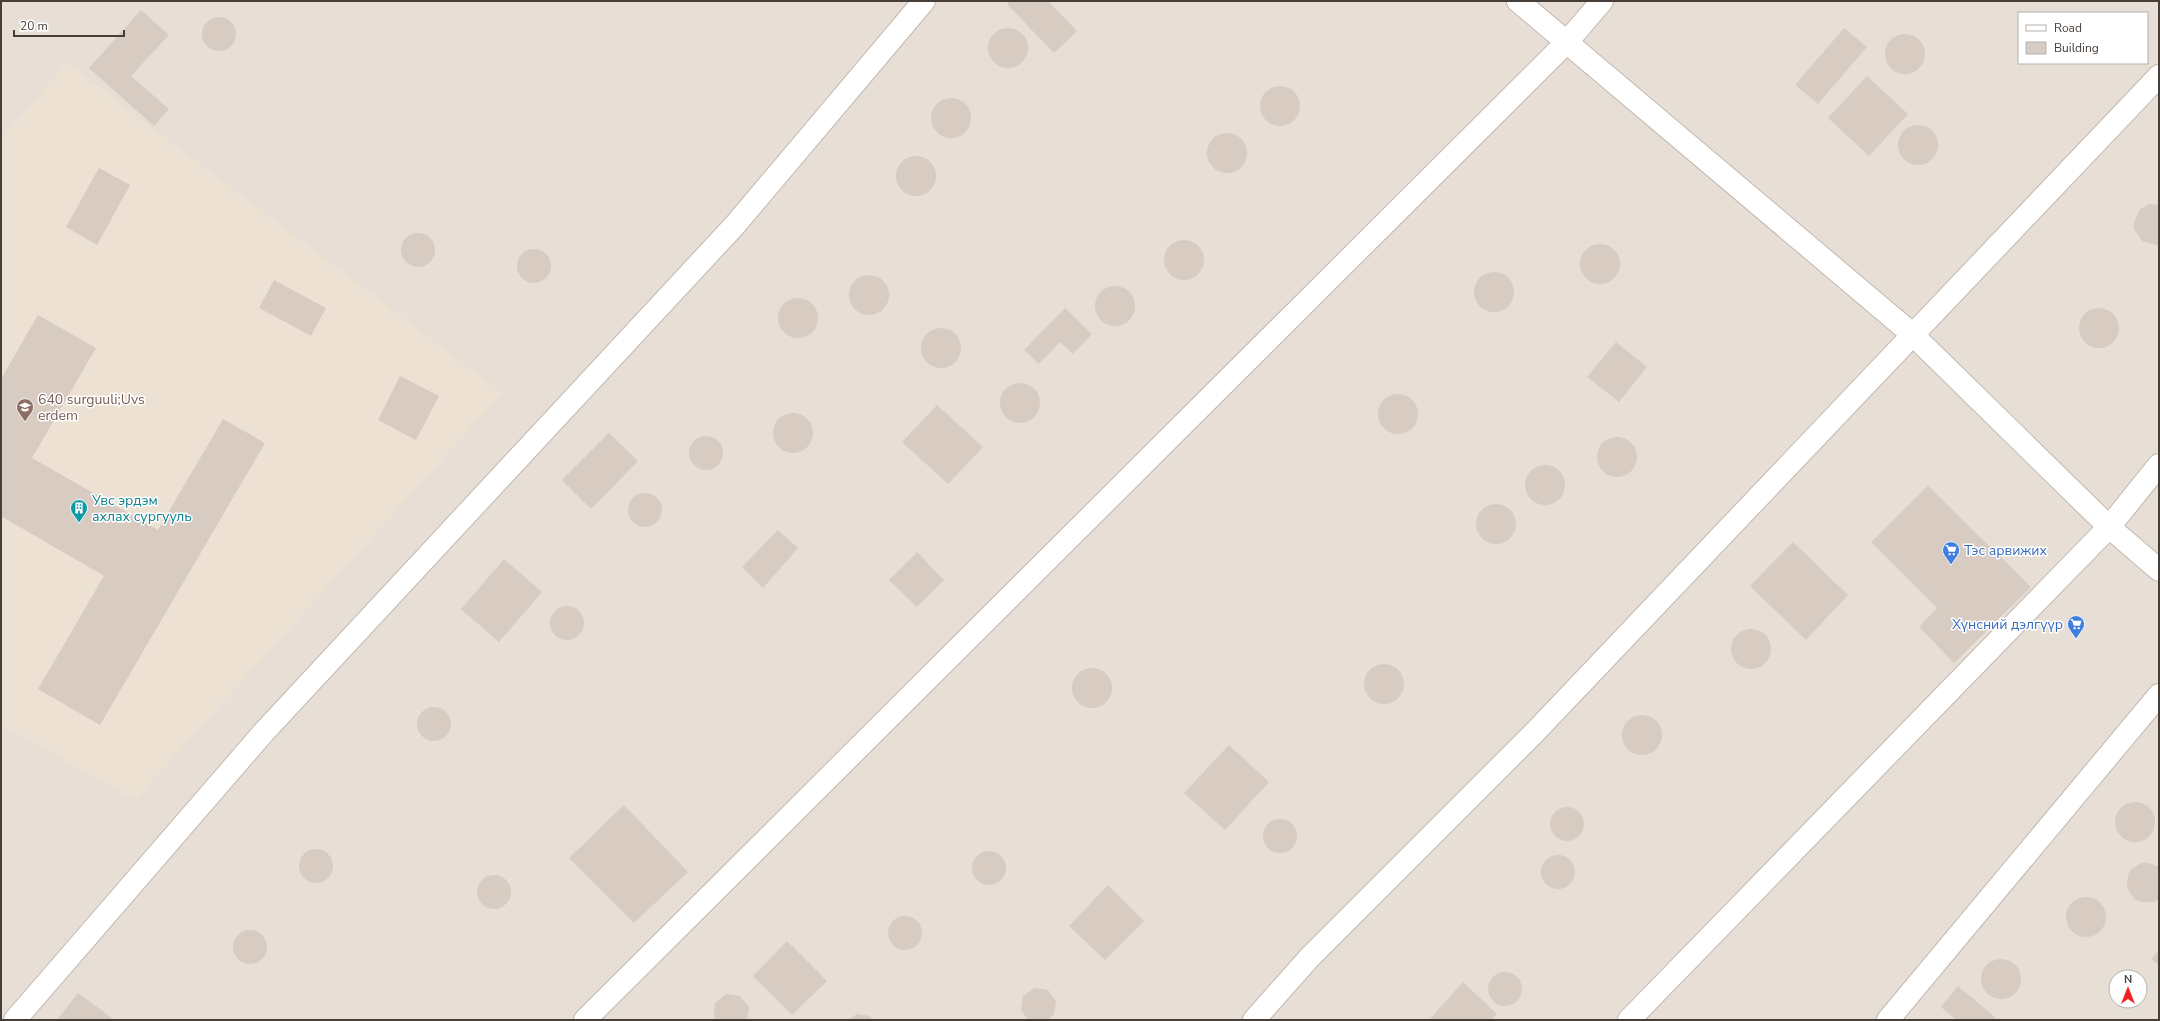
<svg xmlns="http://www.w3.org/2000/svg" width="2160" height="1021" font-family="'Nunito Sans',sans-serif">
<rect width="100%" height="100%" fill="#f3eee8"/>
<path fill="#e7dfd6" fill-rule="evenodd" d="M1 1H2159V1020H1ZM2019 13H2147V63H2019ZM2116 977H2140V1001H2116Z"/>
<path fill="#ece1d2" d="M67 63 502 393 135 800 1 725V139Z"/>
<path fill="#d8cbc1" d="M1010 1H1048L1077 31 1054 53 1007 4Z
M141 10 169 35 131 76 169 109 154 126 89 68Z
M202 34a17 17 0 1 1 34 0a17 17 0 1 1-34 0Z
M988 48a20 20 0 1 1 40 0a20 20 0 1 1-40 0Z
M1844 28 1867 47 1818 104 1795 85Z
M1885 54a20 20 0 1 1 40 0a20 20 0 1 1-40 0Z
M1867 76 1908 114 1869 156 1828 118Z
M1260 106a20 20 0 1 1 40 0a20 20 0 1 1-40 0Z
M931 118a20 20 0 1 1 40 0a20 20 0 1 1-40 0Z
M1898 145a20 20 0 1 1 40 0a20 20 0 1 1-40 0Z
M1207 153a20 20 0 1 1 40 0a20 20 0 1 1-40 0Z
M896 176a20 20 0 1 1 40 0a20 20 0 1 1-40 0Z
M99 168 130 185 97 245 66 227Z
M2149 204 2159 205V244L2156 245 2142 241 2134 229V223L2139 210Z
M401 250a17 17 0 1 1 34 0a17 17 0 1 1-34 0Z
M1164 260a20 20 0 1 1 40 0a20 20 0 1 1-40 0Z
M1580 264a20 20 0 1 1 40 0a20 20 0 1 1-40 0Z
M517 266a17 17 0 1 1 34 0a17 17 0 1 1-34 0Z
M1474 292a20 20 0 1 1 40 0a20 20 0 1 1-40 0Z
M849 295a20 20 0 1 1 40 0a20 20 0 1 1-40 0Z
M274 280 326 308 311 336 259 308Z
M1095 306a20 20 0 1 1 40 0a20 20 0 1 1-40 0Z
M778 318a20 20 0 1 1 40 0a20 20 0 1 1-40 0Z
M2079 328a20 20 0 1 1 40 0a20 20 0 1 1-40 0Z
M1065 308 1092 334 1073 354 1060 342 1039 364 1024 350Z
M38 315 96 348 32 458 158 530 223 419 265 443 100 725 38 689 104 576 1 516V379Z
M921 348a20 20 0 1 1 40 0a20 20 0 1 1-40 0Z
M1616 342 1647 367 1619 402 1587 377Z
M400 376 439 396 416 440 378 420Z
M1000 403a20 20 0 1 1 40 0a20 20 0 1 1-40 0Z
M1378 414a20 20 0 1 1 40 0a20 20 0 1 1-40 0Z
M937 405 983 447 948 484 902 442Z
M773 433a20 20 0 1 1 40 0a20 20 0 1 1-40 0Z
M609 433 638 461 591 509 562 480Z
M689 453a17 17 0 1 1 34 0a17 17 0 1 1-34 0Z
M1597 457a20 20 0 1 1 40 0a20 20 0 1 1-40 0Z
M1525 485a20 20 0 1 1 40 0a20 20 0 1 1-40 0Z
M1928 486 2031 587 1954 663 1919 627 1937 608 1871 542Z
M628 510a17 17 0 1 1 34 0a17 17 0 1 1-34 0Z
M1476 524a20 20 0 1 1 40 0a20 20 0 1 1-40 0Z
M778 530 798 548 763 588 742 567Z
M1793 542 1848 595 1806 640 1750 586Z
M917 552 944 580 917 607 889 580Z
M504 559 542 592 499 642 461 609Z
M550 623a17 17 0 1 1 34 0a17 17 0 1 1-34 0Z
M1731 649a20 20 0 1 1 40 0a20 20 0 1 1-40 0Z
M1364 684a20 20 0 1 1 40 0a20 20 0 1 1-40 0Z
M1072 688a20 20 0 1 1 40 0a20 20 0 1 1-40 0Z
M417 724a17 17 0 1 1 34 0a17 17 0 1 1-34 0Z
M1622 735a20 20 0 1 1 40 0a20 20 0 1 1-40 0Z
M1229 745 1269 782 1225 830 1184 793Z
M2115 822a20 20 0 1 1 40 0a20 20 0 1 1-40 0Z
M624 805 688 872 634 923 569 858Z
M1550 824a17 17 0 1 1 34 0a17 17 0 1 1-34 0Z
M1263 836a17 17 0 1 1 34 0a17 17 0 1 1-34 0Z
M299 866a17 17 0 1 1 34 0a17 17 0 1 1-34 0Z
M972 868a17 17 0 1 1 34 0a17 17 0 1 1-34 0Z
M1541 872a17 17 0 1 1 34 0a17 17 0 1 1-34 0Z
M2142 863H2148L2159 867V899L2155 902H2141L2135 900 2127 888 2128 875 2131 869Z
M477 892a17 17 0 1 1 34 0a17 17 0 1 1-34 0Z
M1108 885 1144 921 1105 960 1069 926Z
M2066 917a20 20 0 1 1 40 0a20 20 0 1 1-40 0Z
M888 933a17 17 0 1 1 34 0a17 17 0 1 1-34 0Z
M233 947a17 17 0 1 1 34 0a17 17 0 1 1-34 0Z
M787 941 827 981 792 1015 753 976Z
M2159 950V965L2151 959Z
M1981 979a20 20 0 1 1 40 0a20 20 0 1 1-40 0Z
M1488 989a17 17 0 1 1 34 0a17 17 0 1 1-34 0Z
M1463 982 1497 1014 1491 1020H1429Z
M1958 986 1996 1018 1995 1020H1956L1941 1007Z
M1034 988 1048 990 1056 1001 1054 1015 1047 1020H1028L1021 1010 1023 996Z
M78 993 112 1018 110 1020H57Z
M726 994 740 996 749 1007 747 1020H716L714 1016 715 1003Z
M857 1014 870 1016 874 1020H848Z"/>
<g fill="none" stroke-linecap="round" stroke-linejoin="round">
<g stroke="#c2b7ae" stroke-width="24">
<path id="minor" d="M1518 1 1912 334 2109 527 2159 570
M15 1020 263 733 735 225 924 1
M585 1020 1566 43 1602 1
M1254 1020 1310 957 1535 732 2159 76
M1629 1020 2109 527 2159 465
M1888 1020 2159 695"/>
</g>
<use href="#minor" stroke="#fff" stroke-width="22"/>
</g>
<defs>
<g id="school-pin" transform="scale(0.9)"><path d="M0 17L-7.5 6A9.5 9.5 0 1 1 7.5 6Z" fill="#8d6e63" stroke="#fff"/><path d="M0-5L7-2L0 1L-7-2ZM-4 1L0 2.5L4 1V4Q0 6-4 4Z" fill="#fff"/></g>
<g id="building-pin" transform="scale(0.9)"><path d="M0 17L-7.5 6A9.5 9.5 0 1 1 7.5 6Z" fill="#0f9aa8" stroke="#fff"/><path d="M-4-6H4V6H1V3H-1V6H-4ZM-2.5-4.3h1.7v1.8h-1.7ZM.8-4.3h1.7v1.8H.8ZM-2.5-1h1.7V.8h-1.7ZM.8-1h1.7V.8H.8Z" fill="#fff"/></g>
<g id="supermarket-pin" transform="scale(0.9)"><path d="M0 17L-7.5 6A9.5 9.5 0 1 1 7.5 6Z" fill="#3f7fe0" stroke="#fff"/><path d="M-6-5.5h2.5l.6 2H6L4.5 2H-2.5L-4.4-4H-6ZM-1.5 3.2a1.3 1.3 0 1 0 .1 0ZM3 3.2a1.3 1.3 0 1 0 .1 0Z" fill="#fff"/></g>
</defs>
<g fill-rule="evenodd">
<use href="#school-pin" x="25" y="407"/>
<use href="#building-pin" x="79" y="508"/>
<use href="#supermarket-pin" x="1951" y="550"/>
<use href="#supermarket-pin" x="2076" y="624"/>
</g>
<g text-anchor="middle" stroke-width="3" stroke-linejoin="round" paint-order="stroke">
<g font-size="14" fill="#785e54" stroke="#fff" text-anchor="start">
<text x="38" y="404">640 surguuli;Uvs<tspan x="38" dy="16">erdem</tspan></text>
</g>
<g font-size="14" fill="#0d838f" stroke="#fff" text-anchor="start">
<text x="92" y="505">Увс эрдэм<tspan x="92" dy="16">ахлах сургууль</tspan></text>
</g>
<g font-size="14" fill="#366cbe" stroke="#fff" text-anchor="start">
<text x="1964" y="555">Тэс арвижих</text>
<text x="2063" y="629" text-anchor="end">Хүнсний дэлгүүр</text>
</g>
</g>
<rect width="2160" height="1021" fill="none" stroke="#473e37" stroke-width="4"/>
<rect x="2018" y="12" width="130" height="52" fill="#ffffff" stroke="#b5b2af"/>
<rect x="2026" y="25" width="20" height="6" fill="#ffffff" stroke="#b5b2af"/>
<text x="2054" y="32" font-size="12" fill="#473e37">Road</text>
<rect x="2026" y="42" width="20" height="12" fill="#d8cbc1" stroke="#b5b2af"/>
<text x="2054" y="52" font-size="12" fill="#473e37">Building</text>
<g transform="translate(2128 989)"><circle r="19" fill="#ffffff" stroke="#b5b2af"/>
<path d="M0-3L7 15L0 10L-7 15Z" fill="#f32021"/>
<text y="-6" font-size="11" font-weight="bold" text-anchor="middle" fill="#473e37">N</text>
</g>
<path d="M14 30v6h110v-6" fill="none" stroke="#473e37" stroke-width="2"/>
<text x="20" y="30" font-size="12" fill="#473e37" stroke="#ffffff" stroke-width="3" paint-order="stroke">20 m</text>
</svg>
